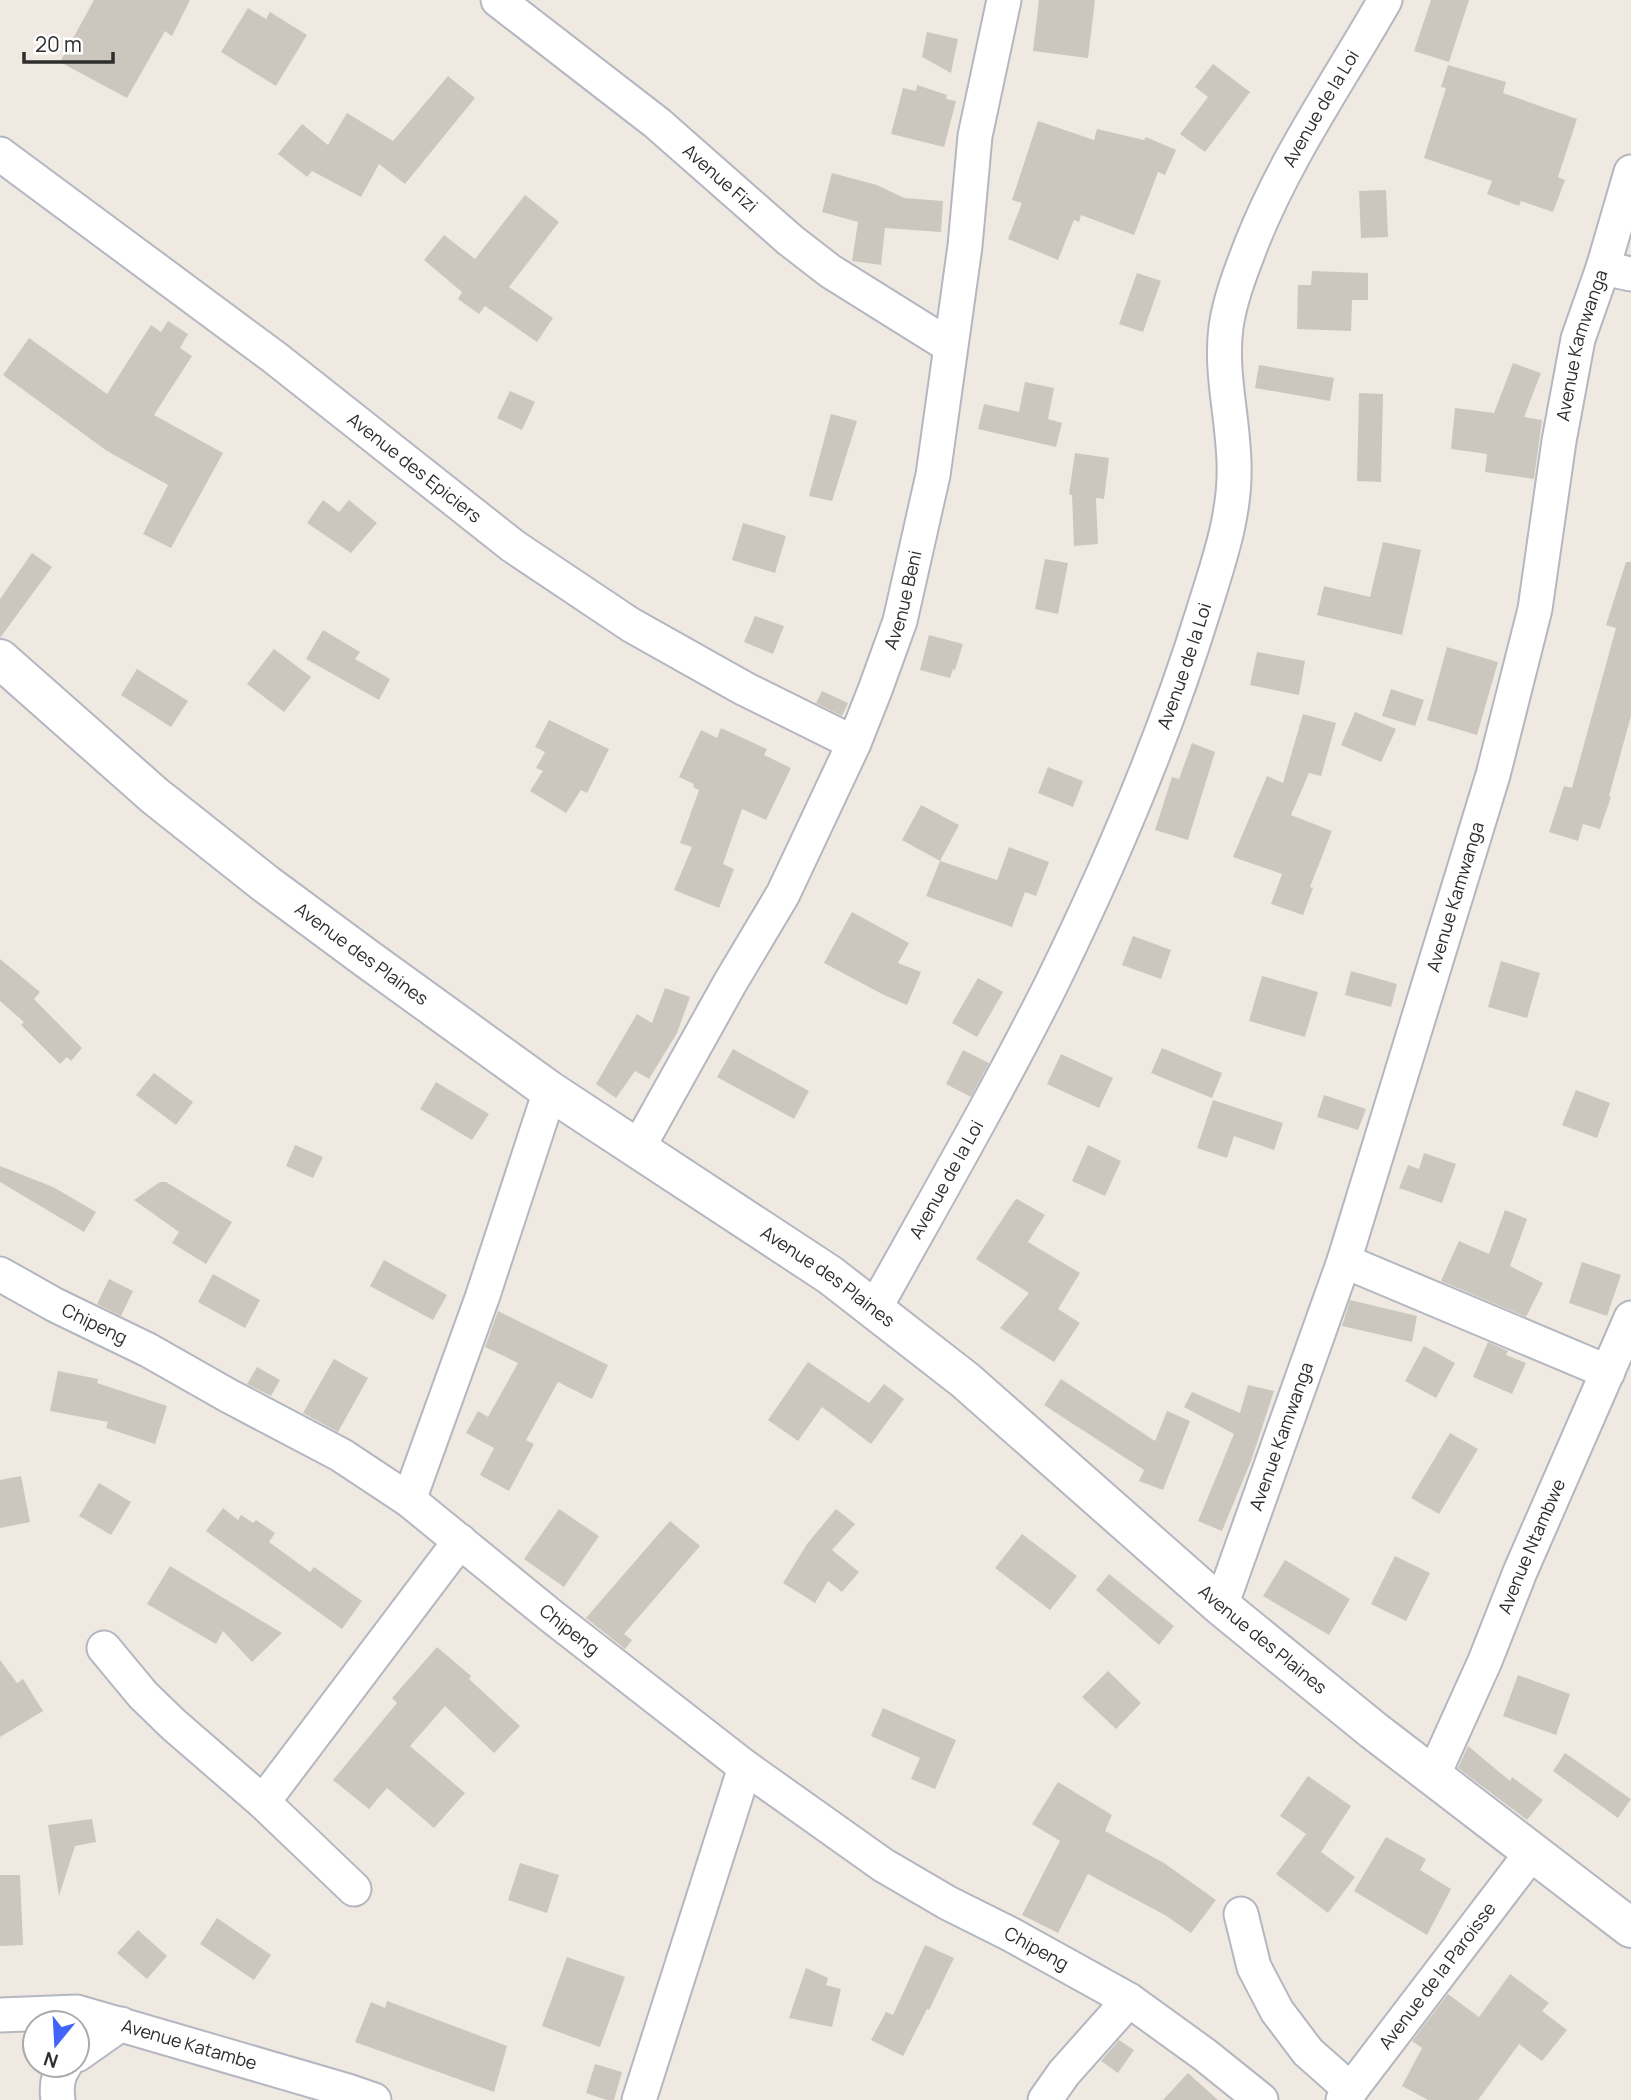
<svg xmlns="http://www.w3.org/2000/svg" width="1631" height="2100" font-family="Manrope,sans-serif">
<rect width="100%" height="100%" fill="#efe9e1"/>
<path fill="#cbc7bf" d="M94 0H190L172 36 165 31 127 98 60 62Z
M1039 0H1095L1088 58 1033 51Z
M1431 0H1469L1449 62 1414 51Z
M248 8 266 19 270 12 307 35 276 86 221 52Z
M927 32 958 39 951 73 922 57Z
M1213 64 1250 92 1205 152 1180 134 1208 97 1195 87Z
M1448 65 1506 82 1503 93 1577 119 1558 177 1565 180 1553 212 1521 201 1519 206 1487 194 1492 181 1424 158 1446 88 1441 87Z
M448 76 475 98 405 184 379 164 361 197 312 171 307 177 278 154 302 124 328 145 347 113 393 141Z
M917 85 947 95 946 99 956 101 944 147 891 134 903 88 916 91Z
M1038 121 1094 140 1097 129 1144 140 1146 137 1176 150 1165 175 1158 172 1134 235 1081 215 1079 222 1074 220 1058 260 1008 239 1022 203 1012 200Z
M832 173 877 185 904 198 943 201 941 232 885 228 881 265 852 261 858 222 822 212Z
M1386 190 1388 237 1361 238 1359 191Z
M525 195 559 222 509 287 553 318 537 342 485 306 479 314 458 299 462 292 424 260 444 235 475 259Z
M1312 271 1368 273V300H1352L1351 331 1297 329 1298 285H1311Z
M1137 273 1161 281 1143 332 1119 324Z
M168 321 188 334 180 348 192 356 154 415 223 453 171 548 143 534 168 485 107 451 3 375 29 338 107 394 151 325 161 332Z
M1513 363 1541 373 1524 417 1542 420 1534 479 1485 472 1487 454 1451 449 1455 408 1494 413Z
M1259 365 1334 378 1330 401 1255 388Z
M1025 382 1054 388 1048 419 1062 423 1056 447 978 429 984 404 1019 412Z
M510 391 535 402 522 430 497 418Z
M1359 393 1383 394 1381 482 1357 481Z
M831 414 857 421 832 501 809 496Z
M1075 453 1109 458 1104 499 1096 498 1098 544 1074 546 1072 495 1069 494Z
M323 500 339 512 349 500 377 523 351 553 307 523Z
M743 523 786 536 775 573 732 560Z
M1383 542 1421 550 1402 635 1317 615 1324 586 1370 597Z
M32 553 52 567 0 638V599Z
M1045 559 1068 563 1058 614 1035 609Z
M1626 562H1631V716L1609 796 1611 797 1600 829 1583 824 1578 841 1549 832 1564 786 1572 788 1616 628 1606 625Z
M755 616 784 626 773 654 744 642Z
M323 630 360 652 355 659 390 679 379 700 306 659Z
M929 635 963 644 955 670 953 669 950 678 920 670Z
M1447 647 1498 662 1477 735 1427 720Z
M274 649 311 677 284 712 247 684Z
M1257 652 1305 661 1299 695 1250 685Z
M137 669 188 701 171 727 121 695Z
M1391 689 1424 700 1415 726 1382 716Z
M822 691 848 703 842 716 816 703Z
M1355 712 1396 729 1381 762 1341 745Z
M1303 714 1336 723 1321 776 1309 773 1291 815 1332 831 1310 887 1313 888 1303 915 1271 904 1282 874 1233 857 1267 776 1283 783Z
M549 720 609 749 587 793 581 790 566 813 530 791 543 771 536 768 545 752 535 747Z
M721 728 767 749 764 755 791 768 766 820 742 809 723 864 734 869 719 908 674 890 692 847 680 843 699 790 693 787 694 784 679 777 701 730 717 738Z
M1192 743 1215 752 1188 840 1155 830 1172 777 1179 779Z
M1048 767 1083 781 1073 807 1038 793Z
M921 805 959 825 940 861 902 840Z
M1009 847 1049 862 1036 896 1025 892 1012 927 926 896 940 861 997 880Z
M852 912 909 943 898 963 921 972 907 1005 884 995 824 963Z
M1133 936 1171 950 1161 979 1122 965Z
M0 959 40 992 34 999 82 1048 71 1061 67 1057 60 1064 21 1025 24 1022 0 1001Z
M1501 961 1540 973 1527 1018 1488 1007Z
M1351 971 1397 984 1391 1007 1345 995Z
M1262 976 1318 992 1305 1037 1249 1021Z
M978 978 1003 992 977 1037 952 1023Z
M665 988 690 997 677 1033 649 1079 635 1071 616 1098 596 1084 637 1014 652 1023Z
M1162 1048 1222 1073 1212 1098 1151 1073Z
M733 1049 809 1091 794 1119 717 1077Z
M963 1050 989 1063 971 1097 946 1084Z
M1061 1054 1113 1078 1099 1108 1047 1084Z
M154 1073 193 1102 176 1125 136 1095Z
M436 1082 489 1114 472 1140 420 1109Z
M1576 1090 1610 1103 1597 1138 1562 1125Z
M1324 1095 1366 1109 1358 1130 1317 1117Z
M1213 1100 1283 1123 1274 1150 1234 1136 1227 1158 1197 1148Z
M295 1145 323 1157 313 1178 286 1166Z
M1088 1145 1121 1161 1105 1196 1072 1181Z
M1424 1153 1456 1164 1442 1203 1399 1188 1408 1165 1419 1169Z
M0 1166 53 1187 96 1212 84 1232 0 1182Z
M160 1182H166L232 1222 206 1264 172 1243 179 1232 134 1200Z
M1017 1199 1045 1215 1028 1242 1080 1273 1058 1309 1080 1323 1054 1362 1000 1328 1029 1293 976 1259 1015 1200Z
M1505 1210 1527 1219 1510 1266 1543 1283 1526 1317 1441 1281 1459 1241 1489 1254Z
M384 1260 447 1295 433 1320 370 1286Z
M1582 1262 1621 1275 1607 1316 1569 1303Z
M213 1274 260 1300 245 1328 198 1302Z
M109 1279 133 1291 121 1316 97 1304Z
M1350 1300 1417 1316 1412 1342 1342 1326Z
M498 1311 608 1365 592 1399 558 1382 526 1440 534 1444 509 1491 480 1475 494 1448 466 1433 478 1411 488 1417 518 1363 485 1347Z
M1488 1342 1508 1351 1506 1355 1526 1363 1512 1394 1473 1377Z
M1424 1346 1455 1363 1436 1398 1405 1381Z
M334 1359 368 1378 338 1432 303 1413Z
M808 1362 869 1403 884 1384 904 1399 871 1444 822 1407 798 1441 768 1420Z
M257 1367 280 1380 271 1396 247 1384Z
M58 1371 98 1379 97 1383 167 1406 155 1444 106 1428 108 1422 50 1411Z
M1061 1379 1155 1441 1167 1411 1190 1421 1163 1490 1139 1481 1144 1470 1044 1405Z
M1248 1385 1274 1391 1251 1461 1222 1531 1198 1521 1234 1434 1184 1407 1192 1392 1240 1413Z
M1450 1433 1478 1449 1439 1514 1411 1498Z
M21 1476 30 1522 0 1528V1480Z
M99 1483 131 1502 111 1535 79 1516Z
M223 1508 238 1520 241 1515 253 1523 256 1520 275 1533 269 1542 310 1572 314 1567 362 1601 342 1629 206 1531Z
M559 1509 599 1536 564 1587 524 1559Z
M836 1509 855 1524 832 1550 859 1572 842 1592 828 1581 815 1603 783 1583 807 1544Z
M670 1521 700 1546 624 1634 632 1640 625 1649 586 1618Z
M1022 1534 1077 1576 1050 1610 995 1568Z
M1395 1556 1430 1573 1406 1621 1371 1604Z
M1285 1560 1350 1599 1329 1635 1263 1596Z
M170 1566 282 1633 252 1662 223 1631 216 1644 147 1604Z
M1109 1574 1174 1626 1159 1645 1096 1590Z
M437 1647 471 1676 469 1679 520 1726 494 1753 445 1706 410 1746 465 1793 434 1828 387 1788 369 1809 333 1780 397 1703 392 1698Z
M0 1660 17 1683 23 1679 43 1711 0 1737Z
M1108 1671 1141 1703 1116 1729 1082 1697Z
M1518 1675 1570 1694 1556 1735 1503 1716Z
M883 1708 956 1740 935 1789 911 1779 920 1758 871 1736Z
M1468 1746 1510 1781 1512 1777 1543 1800 1527 1820 1458 1768Z
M1565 1753 1631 1799 1618 1818 1553 1771Z
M1308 1776 1351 1806 1321 1852 1355 1877 1328 1913 1276 1874 1306 1834 1280 1816Z
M1058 1782 1112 1815 1105 1831 1164 1863 1216 1900 1191 1933 1165 1915 1088 1874 1058 1933 1022 1915 1060 1841 1032 1824Z
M92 1819 96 1842 75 1846 59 1896 48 1825Z
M1386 1837 1426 1859 1420 1870 1451 1889 1427 1935 1354 1891Z
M520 1863 559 1875 547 1913 508 1900Z
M0 1875H20L23 1945 0 1946Z
M217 1918 271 1955 254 1980 200 1944Z
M138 1930 167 1956 147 1979 117 1953Z
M925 1945 954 1958 929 2010 927 2009 903 2056 871 2040 886 2012 893 2015Z
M567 1957 625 1977 600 2047 542 2026Z
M806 1968 828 1978 826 1985 841 1989 832 2027 789 2018Z
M1510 1974 1549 2003 1542 2011 1567 2030 1542 2061 1519 2044 1478 2100H1428L1402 2086 1422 2048 1412 2041 1448 1994 1479 2017Z
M387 2001 507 2046 494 2092 355 2042 371 2002 385 2008Z
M1119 2040 1134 2050 1118 2073 1101 2061Z
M595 2064 622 2072 614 2100H607L586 2093Z
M1188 2073 1218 2100H1163Z"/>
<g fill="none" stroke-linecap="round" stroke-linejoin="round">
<g stroke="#b4b7c1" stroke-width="37">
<g id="minor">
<path id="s1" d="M498 0 657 123 790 240 830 271 950 346"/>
<path id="s2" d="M0 154 274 357 513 546 631 625 745 689 854 743"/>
<path d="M1603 268 1631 274"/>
<path id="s3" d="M638 1148 730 983 783 894 854 743 875 690 900 621 933 475 965 246 975 136 1004 0"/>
<path d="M1344 1261 1608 1372"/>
<path id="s4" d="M0 1274 55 1305 148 1350 229 1396 341 1455 409 1500 550 1615 745 1767 883 1865 948 1903 1010 1934 1129 2000 1205 2055 1261 2100"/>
<path id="s5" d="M875 1308C934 1202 995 1096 1050 987 1110 865 1164 739 1204 609 1219 561 1236 513 1234 463 1233 417 1220 372 1226 327 1230 299 1241 271 1251 245 1285 158 1339 81 1385 0"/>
<path d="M409 1500 482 1298 550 1091"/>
<path id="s6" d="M1221 1606 1344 1261 1493 775 1535 609 1559 441 1578 339 1603 268 1631 172"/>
<path d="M104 1648 143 1695 174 1725 263 1802 354 1889"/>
<path id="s7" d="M1433 1776 1485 1661 1520 1572 1631 1318"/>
<path d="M263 1802 460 1541"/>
<path d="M1241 1914 1254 1967 1277 2011 1308 2052 1351 2090"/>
<path id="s8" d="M0 2015 77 2012 348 2091 374 2100"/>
<path d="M77 2055 121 2024"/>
<path d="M58 2100C56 2087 57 2076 65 2065"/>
<path d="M639 2100 745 1767"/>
<path d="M1045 2100 1064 2073 1129 2000"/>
<path id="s9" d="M1343 2100 1533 1851"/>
</g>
</g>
<g stroke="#b4b7c1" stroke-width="42">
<g id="tertiary">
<path id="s10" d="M0 659 155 796 266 884 366 958 550 1091 830 1275 965 1380 1221 1606 1373 1730 1631 1928"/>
</g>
</g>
<use href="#minor" stroke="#fff" stroke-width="33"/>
<use href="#tertiary" stroke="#fff" stroke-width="38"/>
</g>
<g text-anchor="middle" stroke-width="5" stroke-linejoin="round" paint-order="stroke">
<g font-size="18" fill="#2e2e2e" stroke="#fff">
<text dy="6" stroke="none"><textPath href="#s5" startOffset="1300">Avenue de la Loi</textPath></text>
<text dy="6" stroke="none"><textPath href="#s1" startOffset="285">Avenue Fizi</textPath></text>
<text dy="6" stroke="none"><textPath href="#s6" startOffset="1314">Avenue Kamwanga</textPath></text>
<text dy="6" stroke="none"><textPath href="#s2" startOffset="520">Avenue des Epiciers</textPath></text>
<text dy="6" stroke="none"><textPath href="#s3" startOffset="611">Avenue Beni</textPath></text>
<text dy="6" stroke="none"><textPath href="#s5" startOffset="714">Avenue de la Loi</textPath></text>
<text dy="6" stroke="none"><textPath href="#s6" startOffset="747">Avenue Kamwanga</textPath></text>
<text dy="6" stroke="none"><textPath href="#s10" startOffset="467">Avenue des Plaines</textPath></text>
<text dy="6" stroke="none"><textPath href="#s5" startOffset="147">Avenue de la Loi</textPath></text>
<text dy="6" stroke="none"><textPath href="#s10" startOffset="1034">Avenue des Plaines</textPath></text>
<text dy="6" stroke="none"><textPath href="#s4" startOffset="107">Chipeng</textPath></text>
<text dy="6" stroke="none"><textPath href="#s6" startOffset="180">Avenue Kamwanga</textPath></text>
<text dy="6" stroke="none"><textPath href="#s7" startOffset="250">Avenue Ntambwe</textPath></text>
<text dy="6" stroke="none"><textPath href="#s4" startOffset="674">Chipeng</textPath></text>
<text dy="6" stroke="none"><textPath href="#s10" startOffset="1601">Avenue des Plaines</textPath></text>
<text dy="6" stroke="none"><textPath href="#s4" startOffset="1241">Chipeng</textPath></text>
<text dy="6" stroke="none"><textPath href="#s9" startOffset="156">Avenue de la Paroisse</textPath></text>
<text dy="6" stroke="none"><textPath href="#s8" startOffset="194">Avenue Katambe</textPath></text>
</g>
</g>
<g transform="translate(56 2044) rotate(198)"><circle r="33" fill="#ffffff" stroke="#ababab" stroke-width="2"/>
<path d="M0-5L12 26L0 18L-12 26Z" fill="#4264fb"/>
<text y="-10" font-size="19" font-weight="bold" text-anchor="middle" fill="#2e2e2e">N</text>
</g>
<path d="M24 52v10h89v-10" fill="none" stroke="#2e2e2e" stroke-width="3.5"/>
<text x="35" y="52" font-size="21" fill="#2e2e2e" stroke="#ffffff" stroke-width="5" paint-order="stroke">20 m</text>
</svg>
